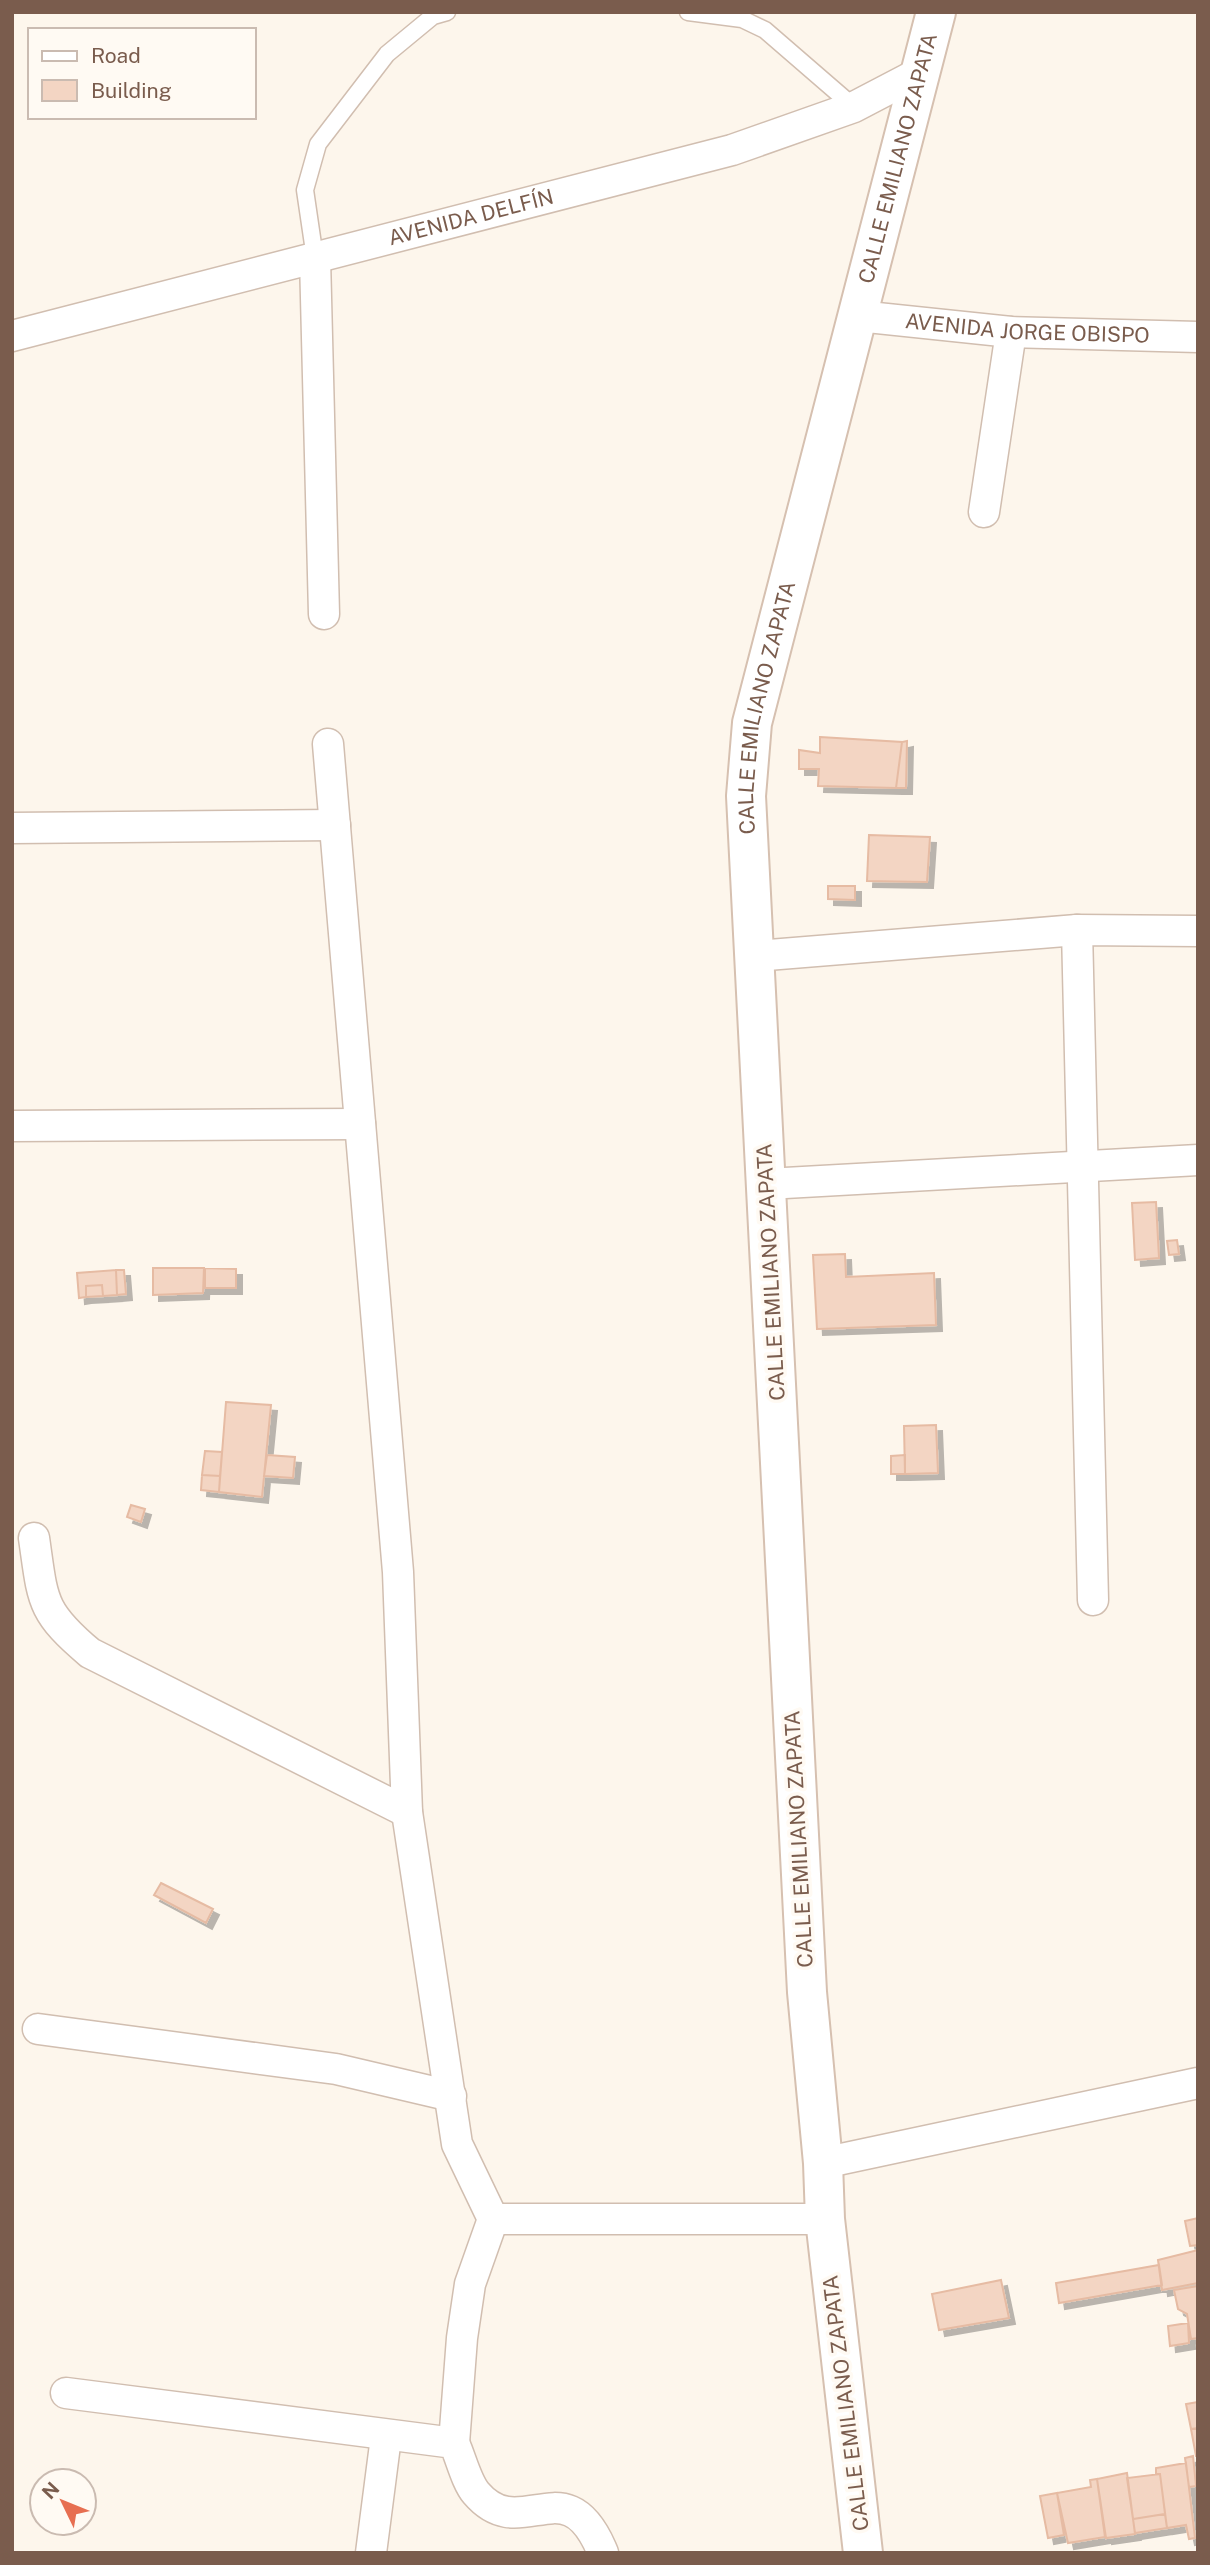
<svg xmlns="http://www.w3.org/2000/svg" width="1210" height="2565" font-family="'Public Sans',sans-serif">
<defs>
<filter id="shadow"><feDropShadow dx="6" dy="6" stdDeviation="0" flood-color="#0004"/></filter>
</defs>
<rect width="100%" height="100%" fill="#fdf6ec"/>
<path fill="#f3d5c3" stroke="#e6bba3" stroke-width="2" filter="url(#shadow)" d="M820 737 902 742 896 788 818 786 819 769H799V750L820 753Z
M907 741 906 788H896L902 742Z
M869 835 930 837 927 882 867 881Z
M828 886H855V900L828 899Z
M1156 1202 1159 1258 1135 1260 1132 1203Z
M1177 1240 1179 1254 1169 1255 1167 1241Z
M845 1254 846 1277 934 1273 936 1325 817 1329 813 1255Z
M153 1268H204L203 1293 153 1295Z
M205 1268 236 1269V1288H205Z
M116 1270H124L126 1294 117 1295Z
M116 1270 117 1295 103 1296 102 1285 86 1286V1297L79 1298 77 1273Z
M102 1285 103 1296 86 1297V1286Z
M226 1402 271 1405 262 1497 219 1492Z
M936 1425 938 1473 905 1474 904 1426Z
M205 1451 222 1452 220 1476 202 1475Z
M267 1455 295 1457 293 1478 264 1476Z
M905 1455V1474H891V1456Z
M202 1475 220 1476 219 1492 201 1490Z
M131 1505 145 1509 141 1522 127 1517Z
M161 1883 213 1909 206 1923 154 1895Z
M1198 2218V2245L1190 2246 1185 2221Z
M1198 2250V2283L1162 2290 1158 2260Z
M1159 2265 1162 2285 1059 2303 1056 2283Z
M1001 2280 1009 2318 939 2330 932 2294Z
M1198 2286V2338L1191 2339 1187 2314 1178 2309 1174 2290Z
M1188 2323 1189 2343 1170 2346 1168 2326Z
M1198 2402V2428L1191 2429 1186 2404Z
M1198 2428V2456H1196L1191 2429Z
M1193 2456 1196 2486 1189 2487 1185 2458Z
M1186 2463 1195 2538 1189 2539 1186 2525 1167 2528 1160 2474H1156V2468Z
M1127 2473 1135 2534 1106 2538 1097 2479Z
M1160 2474 1165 2514 1133 2519 1127 2478Z
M1097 2479 1105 2537 1068 2543 1057 2493 1091 2487 1090 2480Z
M1057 2493 1064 2535 1048 2538 1040 2496Z
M1165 2514 1167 2528 1135 2533 1133 2519Z"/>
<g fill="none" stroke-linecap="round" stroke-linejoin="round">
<g stroke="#d1beb0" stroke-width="19">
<path id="service" d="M688 12 742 19 765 30 854 107
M315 258 305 190 318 144 387 54 433 16 447 12"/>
</g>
<g stroke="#d1beb0" stroke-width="33">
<g id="minor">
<path d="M315 258 324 614"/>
<path id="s1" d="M858 316 1011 332 1198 337"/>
<path id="s2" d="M12 336 732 150 854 107 921 72"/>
<path d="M984 512 1011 332"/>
<path d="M328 744 398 1572 407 1812 457 2144 493 2219 470 2284 462 2338 454 2443"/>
<path d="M12 828 335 825"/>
<path d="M1077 930 1093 1600"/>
<path d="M755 956 1077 930 1198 931"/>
<path d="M12 1126 360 1124"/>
<path d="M767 1184 1198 1160"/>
<path d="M34 1538C43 1600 40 1611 90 1653L407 1812"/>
<path d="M38 2029 336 2069 451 2096"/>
<path d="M823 2163 1198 2083"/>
<path d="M493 2219H825"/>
<path d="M66 2393 454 2443C461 2458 466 2481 476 2493 522 2547 566 2462 603 2553"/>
<path d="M371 2553 386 2437"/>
</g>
</g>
<g stroke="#d6c0b0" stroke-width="42">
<g id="secondary">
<path id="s3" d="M863 2553 825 2219 823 2163 807 1992 746 796 752 723 936 12"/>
</g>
</g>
<use href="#service" stroke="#fff" stroke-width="16"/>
<use href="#minor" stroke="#fff" stroke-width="30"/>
<use href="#secondary" stroke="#fff" stroke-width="38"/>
</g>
<g text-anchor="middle" stroke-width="7" stroke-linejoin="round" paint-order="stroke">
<g font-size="21" fill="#7a5c4d" stroke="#fffaf3">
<text dy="7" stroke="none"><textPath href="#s3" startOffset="2418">CALLE EMILIANO ZAPATA</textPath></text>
<text dy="7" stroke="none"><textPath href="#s2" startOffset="474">AVENIDA DELFÍN</textPath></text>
<text dy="7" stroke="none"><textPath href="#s1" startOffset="170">AVENIDA JORGE OBISPO</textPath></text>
<text dy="7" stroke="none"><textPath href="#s3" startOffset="1852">CALLE EMILIANO ZAPATA</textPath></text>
<text transform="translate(771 1272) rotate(-93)" y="7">CALLE EMILIANO ZAPATA</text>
<text transform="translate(799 1839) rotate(-93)" y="7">CALLE EMILIANO ZAPATA</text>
<text transform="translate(846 2403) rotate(-97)" y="7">CALLE EMILIANO ZAPATA</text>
</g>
</g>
<rect width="1210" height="2565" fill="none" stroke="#7a5c4d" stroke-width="28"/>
<rect x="28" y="28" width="228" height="91" fill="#fffaf3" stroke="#cabbb1" stroke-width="2"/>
<rect x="42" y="51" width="35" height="10" fill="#ffffff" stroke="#cabbb1" stroke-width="2"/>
<text x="91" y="63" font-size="21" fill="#7a5c4d">Road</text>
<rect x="42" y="80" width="35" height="21" fill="#f3d5c3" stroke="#cabbb1" stroke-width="2"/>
<text x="91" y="98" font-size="21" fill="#7a5c4d">Building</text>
<g transform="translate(63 2502) rotate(313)"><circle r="33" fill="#fffaf3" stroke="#cabbb1" stroke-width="2"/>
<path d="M0-5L12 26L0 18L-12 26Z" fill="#e76f51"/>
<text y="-10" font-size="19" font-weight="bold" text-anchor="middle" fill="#7a5c4d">N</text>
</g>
</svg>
